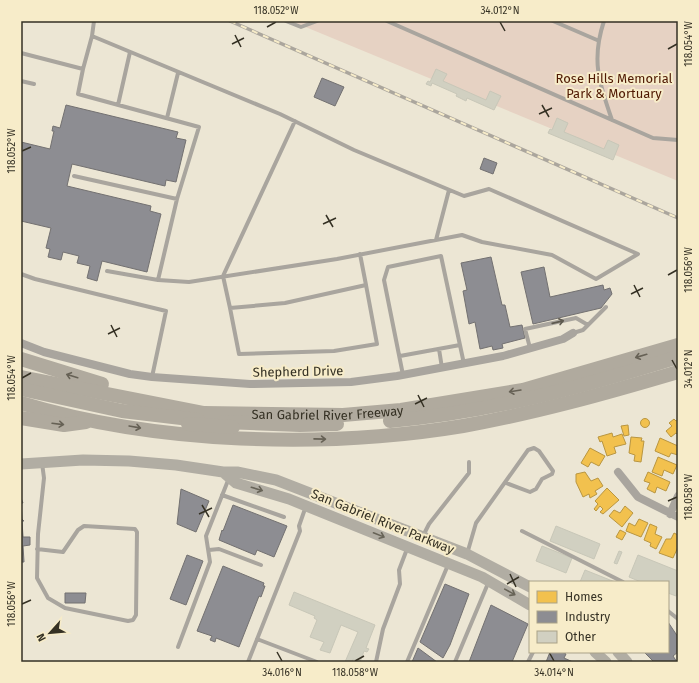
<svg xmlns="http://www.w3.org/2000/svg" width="699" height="683" font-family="'Fira Sans',sans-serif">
<rect width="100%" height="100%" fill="#ece6d4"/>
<path fill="#e6d2c3" d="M291 21H678V181Z"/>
<path fill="#f2c14e" stroke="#b99641" d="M640.5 423a4.5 4.5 0 1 1 9 0a4.5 4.5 0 1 1-9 0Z
M674 419 676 421 678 420V435L676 433 671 437 666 431 672 426 669 423Z
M628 425 629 435 624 436 621 426Z
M612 433 613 437 622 434 626 444 614 447 616 453 607 456 602 441 600 442 598 437Z
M631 437 642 438 641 441H644L641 462 634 461 635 455 629 453Z
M660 438 678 446V455L671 453 669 457 655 451Z
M590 448 605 456 599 466 591 462 588 467 581 463Z
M658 457 677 465 673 474 664 470 662 476 652 472Z
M585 472 591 481 598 478 603 486 595 491 597 494 590 498 589 494 583 497 576 482V474Z
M648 472 670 482 666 491 657 487 655 493 647 489 650 483 644 481Z
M607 488 619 500 603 514 600 512 603 509 600 506 596 511 594 509 598 504 595 501Z
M625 506 633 513 622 527 609 516 614 510 620 513Z
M639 519 648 523 641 537 626 531 629 523 635 526Z
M650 524 657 527 655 534 662 537 656 549 650 546 651 543 644 540Z
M620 530 626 533 622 540 616 537Z
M674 533 678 535V547L673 558 659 553 666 539H671Z"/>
<path fill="#8d8d92" stroke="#737171" d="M322 78 344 87 335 106 314 97Z
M66 105 178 132 176 138 186 140 176 182 166 180 165 186 72 164 67 186 151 206 150 211 161 214 147 272 102 261 97 281 87 278 90 266 77 263 79 256 63 252 61 260 48 257 50 249 46 248 51 228 21 221V142L50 149 54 131H52L53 126 60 128Z
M484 158 497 163 493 174 480 169Z
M491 257 502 305H505L510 327 522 325 525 338 502 344 503 348 493 350 492 346 480 349 475 322 469 324 463 291 467 290 461 263Z
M544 267 550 297 603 285 604 290 610 288 612 294 601 308 533 324 521 272Z
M181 489 209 501 196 532 177 524Z
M21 498 23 503H21L22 519 24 521H22L23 537H30V545L23 546 24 562H21Z
M233 505 287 526 274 557 257 550 255 555 219 540 222 530 223 531Z
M187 555 203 561 186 605 170 599Z
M223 566 264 583 263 586H265L261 597 259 596 239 647 216 638 215 642 210 640 212 636 197 631Z
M445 584 469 594 450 645 443 658 420 642Z
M65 593H86L85 603H65Z
M491 605 528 624 512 662H469Z
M668 622 678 637V652L673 656 677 662H654L644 652H668Z
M418 648 437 662H412Z
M550 652H562L566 654 564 658 573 662H546Z"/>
<path fill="#d1d0c1" stroke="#c8c7b8" d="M436 69 447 74 443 81 486 100 490 91 501 96 494 110 467 98 466 101 456 96 457 94 432 83 431 86 426 84 428 81 430 82Z
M557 118 568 123 564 132 581 139 604 149 608 140 619 145 613 160 548 133 550 129 552 130Z
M556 526 600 544 594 559 550 541Z
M542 546 572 558 566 573 536 561Z
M619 551 622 552 617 564 614 563Z
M638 555 678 571V590L676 596 668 593V582H641L629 577Z
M585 570 615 582H580Z
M294 592 375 625 366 648 369 649 367 652 364 651 360 662 353 659 352 662H345L358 632 341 625 330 653 320 650 324 642 310 637 317 620 314 618 315 616 289 605Z"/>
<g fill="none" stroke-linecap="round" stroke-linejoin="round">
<path stroke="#a9a59e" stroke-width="4" d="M94 21 92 36 280 114 354 150 464 196 489 189 638 254 596 279 552 255 482 242 462 235 337 259 189 282 158 280
M286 21 301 27 317 21
M387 21 653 138 678 140
M553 21 597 40
M604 21C591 60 599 83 612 120
M21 53 83 69 78 94 199 127 177 199 74 176
M83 69 92 36
M21 81 34 84
M118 105 130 52
M167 118 178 73
M295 121 223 276 230 308 285 303 366 285 360 254
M436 240 449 190
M107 271 158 280 177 199
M21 274 35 279 166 311 152 377
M230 308 239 354 334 351 377 344 366 285
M573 333 583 330 606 307
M530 348 525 329 576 318 588 325
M439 349 442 368
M400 356 460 345
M403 375 384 280 388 267 441 256 464 364
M222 495 284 517
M522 531 623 582
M423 536 429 524 469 473V462
M37 549 63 552 78 530 84 526 135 529 137 532 136 615 133 620 128 621 65 608 48 598 37 578 38 534 44 478 42 463
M209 550 219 549 261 565
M467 554 476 523 528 450 534 448 539 451 553 471 552 474 542 479 536 489 530 492 506 483
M668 611 678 619
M257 639 317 662
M178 647 210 562 206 536 229 478
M248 662 300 531 299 526 306 506
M376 662 383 629 400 584 399 570 407 549
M407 662 448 565
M455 662 489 581
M528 662 533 652"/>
<path stroke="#a9a59e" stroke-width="8" d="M21 343 44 352 130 374 152 377 250 384 351 382 397 376 503 356 563 339 573 333
M618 472 638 497 678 517
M670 514 678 496"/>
<path stroke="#b1ada3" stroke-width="11" d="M21 464 83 460 129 461 176 465 223 472H237L276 480 467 554 530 587
M223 472 236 483 289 499 482 577 530 605
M595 652 606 662
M618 652 627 662"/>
<g stroke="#b0aa9e" stroke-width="14">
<path d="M21 359 102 384"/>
<path id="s1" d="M21 377 204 413 343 415 401 410 523 390 678 345"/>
<path d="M21 389 122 411 198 420"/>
<path d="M21 403C156 444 324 449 463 426 536 413 607 393 678 372"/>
<path d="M21 418 64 425 86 422"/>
<path d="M390 421C491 412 582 387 678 357"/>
<path d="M224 422 300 425 337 424"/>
<path d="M188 424 233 427"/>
</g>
<g stroke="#aba69d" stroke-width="3.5">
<path id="rail" d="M230 21 678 218"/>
</g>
<use href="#rail" stroke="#f7ecc9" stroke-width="2" stroke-dasharray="6" stroke-linecap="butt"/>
</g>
<defs><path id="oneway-shaft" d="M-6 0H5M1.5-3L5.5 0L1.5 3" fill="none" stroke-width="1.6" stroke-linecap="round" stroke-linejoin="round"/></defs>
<use stroke="#5e5a4f" href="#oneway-shaft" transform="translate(558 322) rotate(-13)"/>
<g stroke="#666155">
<use href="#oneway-shaft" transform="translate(641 356) rotate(164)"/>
<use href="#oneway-shaft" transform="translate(72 376) rotate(-163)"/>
<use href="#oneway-shaft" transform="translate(515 391) rotate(171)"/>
<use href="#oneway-shaft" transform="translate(58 424) rotate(7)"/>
<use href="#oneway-shaft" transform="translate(135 427) rotate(10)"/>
<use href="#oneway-shaft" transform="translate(320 439) rotate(1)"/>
</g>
<g stroke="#676357">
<use href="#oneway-shaft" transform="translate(257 489) rotate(17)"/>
<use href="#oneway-shaft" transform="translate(379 535) rotate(22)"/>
<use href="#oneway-shaft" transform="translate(510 592) rotate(29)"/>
</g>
<path fill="none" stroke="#353124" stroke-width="1.5" d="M500 22 505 31M267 27 276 22M235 35 241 47M232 44 244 38M668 49 677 44M542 105 549 117M539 114 552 108M22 151 31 147M326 215 333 227M323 224 336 218M668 275 677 270M634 285 640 297M631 294 643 288M111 325 117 337M108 334 120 328M672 360 677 369M22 378 31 373M418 395 424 407M415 404 427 398M668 501 677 497M202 505 209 517M199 514 212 508M510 574 516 587M507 584 519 577M22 604 31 600M277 652 282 661M549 652 554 661M355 661 364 656"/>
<g text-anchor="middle" stroke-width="4" stroke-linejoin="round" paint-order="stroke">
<g font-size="13" fill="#4f1902" stroke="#f7ecc9">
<text x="614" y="83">Rose Hills Memorial<tspan x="614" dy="15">Park &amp; Mortuary</tspan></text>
</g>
<g font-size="13" fill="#353124" stroke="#f7ecc9">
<text transform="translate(298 371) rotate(-1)" y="5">Shepherd Drive</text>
<text dy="5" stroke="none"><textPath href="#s1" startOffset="310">San Gabriel River Freeway</textPath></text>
<text transform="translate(383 521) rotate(22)" y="5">San Gabriel River Parkway</text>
</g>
</g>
<rect width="699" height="683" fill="none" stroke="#f7ecc9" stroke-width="44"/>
<rect x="529" y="581" width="140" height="72" fill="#f7ecc9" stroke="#a9a187"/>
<rect x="537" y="591" width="20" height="12" fill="#f2c14e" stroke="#a9a187"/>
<text x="565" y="601" font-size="12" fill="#353124">Homes</text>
<rect x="537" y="611" width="20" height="12" fill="#8d8d92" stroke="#a9a187"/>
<text x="565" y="621" font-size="12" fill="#353124">Industry</text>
<rect x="537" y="631" width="20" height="12" fill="#d1d0c1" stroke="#a9a187"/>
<text x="565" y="641" font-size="12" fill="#353124">Other</text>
<g transform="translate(50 633) rotate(243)" stroke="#f7ecc9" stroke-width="3" paint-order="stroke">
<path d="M0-3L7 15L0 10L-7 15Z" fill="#353124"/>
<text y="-6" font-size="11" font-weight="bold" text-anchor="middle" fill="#353124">N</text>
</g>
<rect x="22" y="22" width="655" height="639" fill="none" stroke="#353124" stroke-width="1.5"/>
<g font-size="10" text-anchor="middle" fill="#353124">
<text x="276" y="14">118.052°W</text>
<text x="500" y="14">34.012°N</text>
<text transform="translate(688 44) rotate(-90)" y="4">118.054°W</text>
<text transform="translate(11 151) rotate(-90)" y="4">118.052°W</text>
<text transform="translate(688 270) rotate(-90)" y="4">118.056°W</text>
<text transform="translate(688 369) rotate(-90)" y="4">34.012°N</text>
<text transform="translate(11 378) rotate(-90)" y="4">118.054°W</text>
<text transform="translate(688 497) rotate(-90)" y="4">118.058°W</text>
<text transform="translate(11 604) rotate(-90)" y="4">118.056°W</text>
<text x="282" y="676">34.016°N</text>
<text x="355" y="676">118.058°W</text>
<text x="554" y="676">34.014°N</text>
</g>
</svg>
